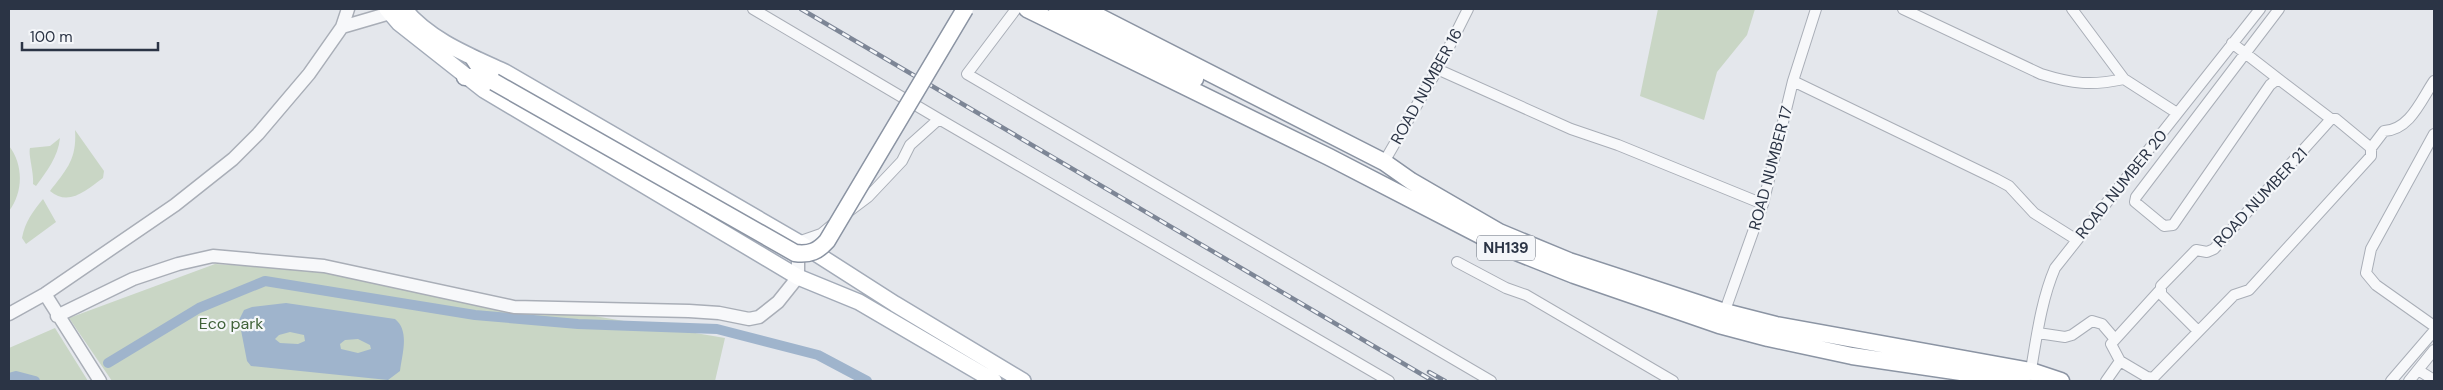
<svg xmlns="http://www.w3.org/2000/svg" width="2443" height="390" font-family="'DM Sans',sans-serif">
<rect width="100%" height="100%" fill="#e4e7ec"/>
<path fill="#c9d6c5" d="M1658 9H1755L1747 35 1717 72 1704 120 1640 96Z
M75 130 104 171 103 178C86 190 69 207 50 191 67 169 77 159 75 130Z
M60 138C58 157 47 171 36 186L33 184C34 172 28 155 30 148L50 146Z
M9 146C24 165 23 193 9 211Z
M43 199 56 222 26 244 22 238C25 222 33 211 43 199Z
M215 264 326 271 725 338 715 381H112L69 318Z
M55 328 88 381H9V348Z"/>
<path fill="#9fb4cc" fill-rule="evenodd" d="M286 303 395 319C410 331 402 354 400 371L388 380 251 366 247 361 239 320 244 310 252 307ZM290 332 304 335 305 341 298 344 280 343 275 339 279 335ZM358 339 370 345 371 349 358 353 341 349 340 344 345 340Z"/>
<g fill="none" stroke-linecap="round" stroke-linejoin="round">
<path stroke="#9fb4cc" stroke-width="10" d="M108 363 199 308 265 281 475 315 578 324 717 329 818 355 867 381
M9 378 16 376 35 381"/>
<g stroke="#a9aeb7" stroke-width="12">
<path id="minor" d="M753 9 939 119
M1016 9 967 74 1491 381
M1903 9 2041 74C2073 84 2091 86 2124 79
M2072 9 2124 79 2177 113
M2279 9 2136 197 2135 202 2164 226 2173 225 2270 85 2275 81H2281L2331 119
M2232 43 2281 81
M1437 69 1571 129 1618 145 1763 204
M1793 81 1996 179 2009 186 2034 213 2077 240
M2434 134 2371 249 2366 273 2376 285 2434 326
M2371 148 2384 131C2410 130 2421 100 2434 81
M1384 162 1440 65 1468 9
M848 212 868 197 902 161 910 145 939 119 1389 381
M798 242 821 234 833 224
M1457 262 1506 288 1526 295 1673 381
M1723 316 1763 204 1793 81 1816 9
M2038 333 2065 337 2072 335 2092 321 2102 324 2114 338
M2120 361 2111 344 2160 290
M2418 370 2434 380
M2029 381C2036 343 2040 303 2055 268L2260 9
M2106 381 2120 361 2147 377 2153 378 2234 295 2249 290 2371 156V148L2336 119H2331L2214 249 2207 252 2196 250 2161 286V294L2198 331
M2391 381 2434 331
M2409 381 2434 350"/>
</g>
<g stroke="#a9aeb7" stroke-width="15">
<path id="tertiary" d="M342 27 390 13
M45 294 100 381
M9 314 45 294 175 205 233 159 258 134 309 74 342 27 348 9
M57 316 133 279 178 264 213 256 324 266 514 307 689 311 719 313 749 319 759 317 778 302 798 277V244"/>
</g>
<g stroke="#a3abb8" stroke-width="18">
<path id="primary" d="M387 9 399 23 484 90 798 277 859 302 994 381
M404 9C429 40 470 56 505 72L798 242 895 304 1023 381"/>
</g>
<g stroke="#8b94a3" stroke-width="19">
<path id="trunk" d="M1027 9 1329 157 1501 246 1574 275 1719 325 1768 338 1852 356 2022 381
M1057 9 1195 79
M1084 9 1384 162 1411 181 1499 232 1569 261 1725 312 1776 325 2031 371 2061 381
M474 59 486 77
M465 77H486L494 82"/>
</g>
<use href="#minor" stroke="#f7f8fa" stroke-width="10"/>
<use href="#tertiary" stroke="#f7f8fa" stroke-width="12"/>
<use href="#primary" stroke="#fff" stroke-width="15"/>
<use href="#trunk" stroke="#fff" stroke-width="16"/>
<g stroke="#7d8696" stroke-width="4.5">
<path id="rail" d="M801 9 1433 381
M1429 372 1445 381"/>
</g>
<use href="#rail" stroke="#f4f6f9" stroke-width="2.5" stroke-dasharray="8" stroke-linecap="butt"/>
<g stroke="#8b94a3" stroke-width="19" stroke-linecap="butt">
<path id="trunk-bridge" d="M494 82 795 253C810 255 818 251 827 241L965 9"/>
</g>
<use href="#trunk-bridge" stroke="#fff" stroke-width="16"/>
</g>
<g text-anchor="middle" stroke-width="4.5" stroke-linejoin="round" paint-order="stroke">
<rect fill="#f4f6f9" stroke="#676e7b" stroke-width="1" x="1477" y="235.5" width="58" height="25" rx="4"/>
<g font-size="15" font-weight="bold" fill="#2b3445">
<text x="1506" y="253">NH139</text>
</g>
<g font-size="16" fill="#2b3445" stroke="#f4f6f9">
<text transform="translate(1426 86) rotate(-61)" y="6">ROAD NUMBER 16</text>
<text transform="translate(1770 168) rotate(-75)" y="6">ROAD NUMBER 17</text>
<text transform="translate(2121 184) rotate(-51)" y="6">ROAD NUMBER 20</text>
<text transform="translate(2260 197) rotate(-47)" y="6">ROAD NUMBER 21</text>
</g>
<g font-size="16" fill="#3f6138" stroke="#f4f6f9">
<text x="231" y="329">Eco park</text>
</g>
</g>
<rect width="2443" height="390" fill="none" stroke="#2b3445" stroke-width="20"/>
<path d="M22 42v8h136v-8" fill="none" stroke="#2b3445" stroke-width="2.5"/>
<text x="30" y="42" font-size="15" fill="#2b3445" stroke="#f4f6f9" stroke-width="4" paint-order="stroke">100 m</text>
</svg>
